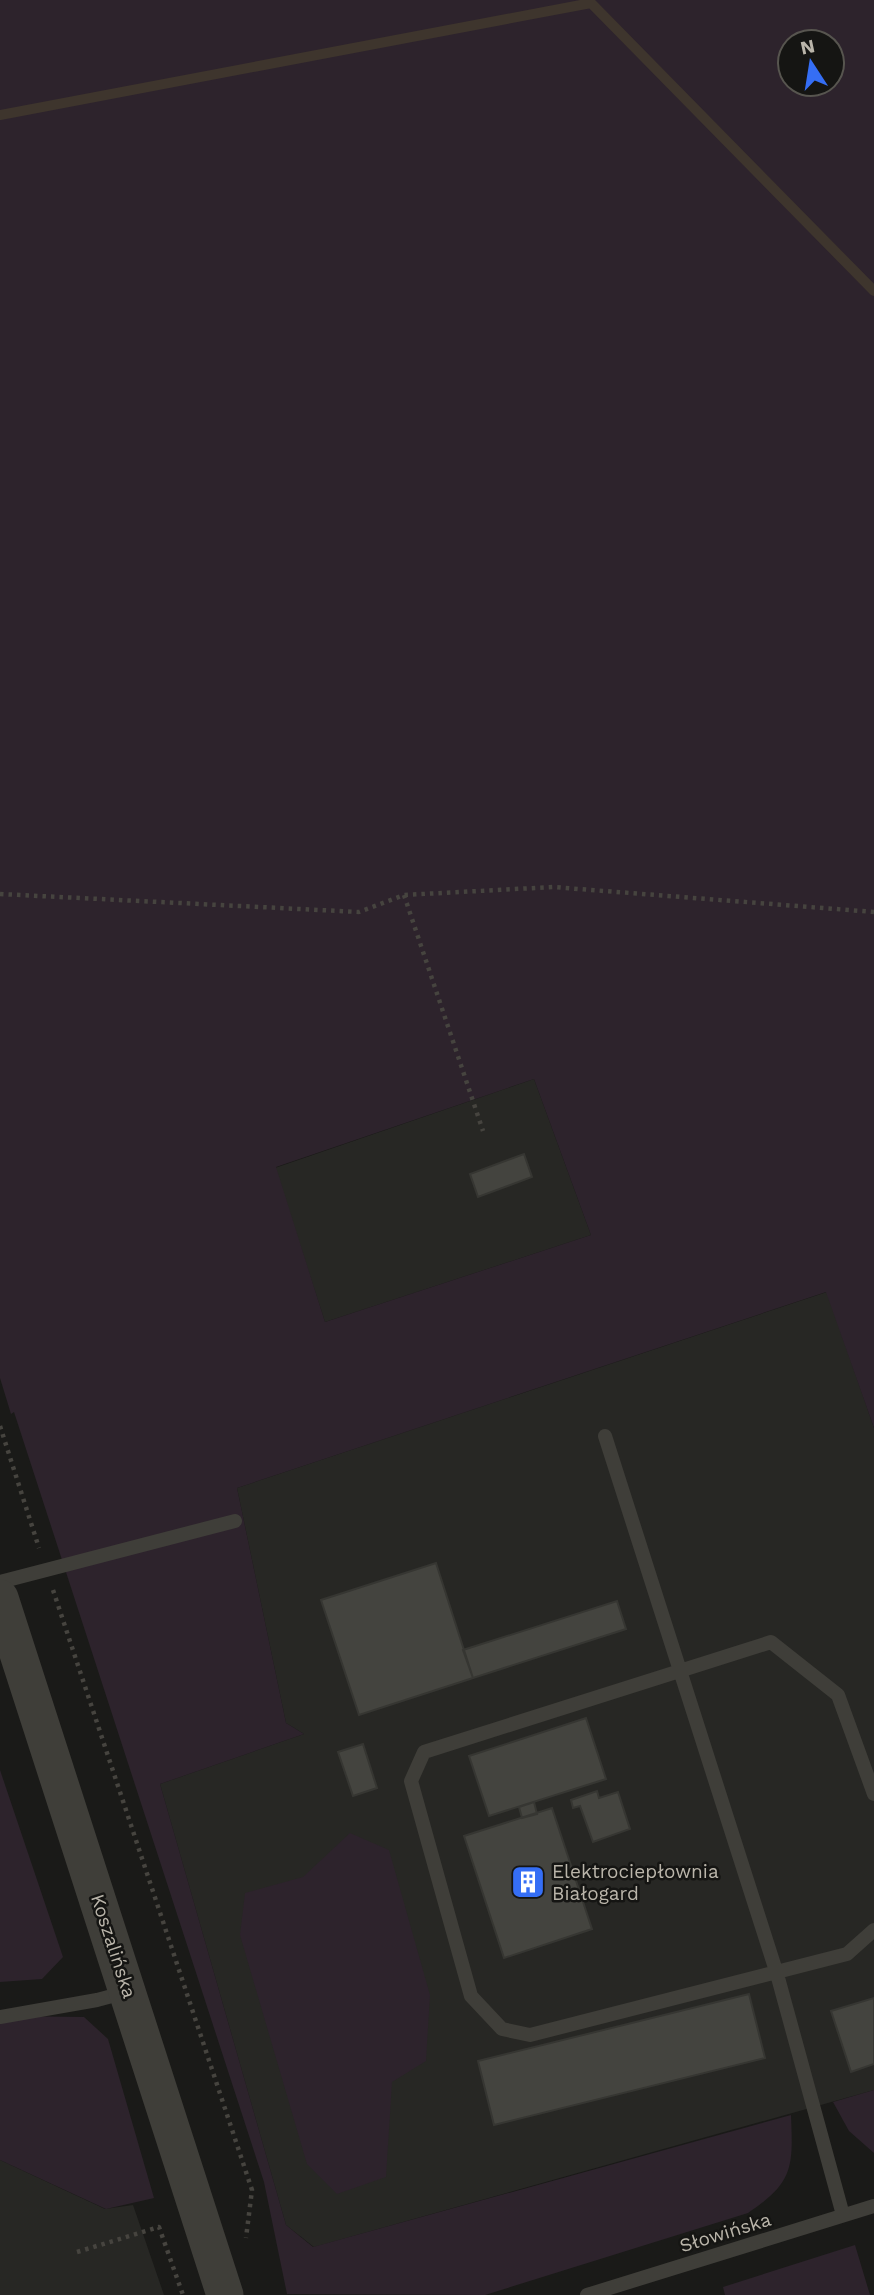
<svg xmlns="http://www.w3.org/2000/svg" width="874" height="2295" font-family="'Work Sans',sans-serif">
<rect width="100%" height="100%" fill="#1a1a18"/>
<path fill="#272724" d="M534 1079 591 1235 325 1322 275 1168Z
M827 1292 874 1428V2090L314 2247 286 2225 160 1784 304 1734 286 1723 237 1488Z
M0 2160 105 2209 133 2205 164 2295H0Z"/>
<path fill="#2d232c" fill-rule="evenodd" d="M0 0H874V1428L826 1292 237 1488 286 1723 304 1734 160 1784 286 2225 313 2247 791 2115C793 2167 794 2182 748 2213L485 2295 287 2294 264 2182 14 1412 11 1414 0 1378ZM790 42H832V84H790ZM534 1079 591 1235 325 1322 276 1167Z
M0 1770 63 1957 42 1979 0 1982Z
M350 1833 389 1850 430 1995 426 2061 392 2082 386 2177 337 2194 307 2164 240 1935 245 1893 303 1877Z
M0 2016 84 2017 108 2039 154 2198 106 2209 0 2160Z
M874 2090V2153L849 2131 833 2102Z
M855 2245 870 2295H725L723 2287Z"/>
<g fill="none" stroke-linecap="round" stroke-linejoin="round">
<path stroke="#3e352d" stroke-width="10" d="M0 115 591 3 874 291"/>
</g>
<path fill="#44443f" stroke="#363632" stroke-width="2" d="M524 1154 532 1177 478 1197 470 1174Z
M436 1563 473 1678 359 1715 321 1600Z
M617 1601 626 1629 473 1678 463 1650Z
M586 1718 606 1779 489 1816 469 1756Z
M363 1744 377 1788 353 1796 338 1752Z
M597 1791 599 1798 618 1792 630 1829 593 1842 580 1806 573 1808 571 1800Z
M534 1802 537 1814 522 1818 519 1807Z
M552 1808 592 1929 504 1958 464 1836Z
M749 1994 765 2058 494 2125 478 2061Z
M874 1998V2064L851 2072 831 2011Z"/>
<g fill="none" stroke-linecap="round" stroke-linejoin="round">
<path stroke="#46443f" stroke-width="4.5" stroke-dasharray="3.5 5" stroke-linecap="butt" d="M0 894 359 912 404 895 553 887 874 912
M404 895 483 1131
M0 1426 39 1548
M53 1590 252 2190 246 2238
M77 2252 159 2227 183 2295"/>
<path stroke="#3f3e39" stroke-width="14" d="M605 1436 777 1974 843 2215
M0 1582 235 1521
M874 1794 838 1695 771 1642 424 1752 411 1781 471 1996 502 2029 530 2035 847 1954 874 1930
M0 2017 97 2000 127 1992
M587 2295 874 2206"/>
<path stroke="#3f3e39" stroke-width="37" d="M0 1598 225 2295"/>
</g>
<defs>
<g id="building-square" transform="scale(1.75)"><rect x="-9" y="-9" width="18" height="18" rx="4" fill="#356ef5" stroke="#151513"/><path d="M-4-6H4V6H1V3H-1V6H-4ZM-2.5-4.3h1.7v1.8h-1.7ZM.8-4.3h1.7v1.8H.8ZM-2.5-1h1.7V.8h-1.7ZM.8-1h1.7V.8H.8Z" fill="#fff"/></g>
</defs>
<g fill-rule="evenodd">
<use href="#building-square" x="528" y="1882"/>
</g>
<g text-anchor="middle" stroke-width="5" stroke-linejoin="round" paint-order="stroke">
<g font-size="19" fill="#bab5aa" stroke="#151513" text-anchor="start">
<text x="552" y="1878">Elektrociepłownia<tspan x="552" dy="22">Białogard</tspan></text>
</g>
<g font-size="19" fill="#bab5aa" stroke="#151513">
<text transform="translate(114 1946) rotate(72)" y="7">Koszalińska</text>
<text transform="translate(725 2232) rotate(-17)" y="7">Słowińska</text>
</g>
</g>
<g transform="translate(811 63) rotate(348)"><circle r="33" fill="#151513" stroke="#57554f" stroke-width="2"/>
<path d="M0-5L12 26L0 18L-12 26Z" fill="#356ef5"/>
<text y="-10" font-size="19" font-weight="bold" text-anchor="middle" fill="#bab5aa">N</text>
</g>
</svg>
